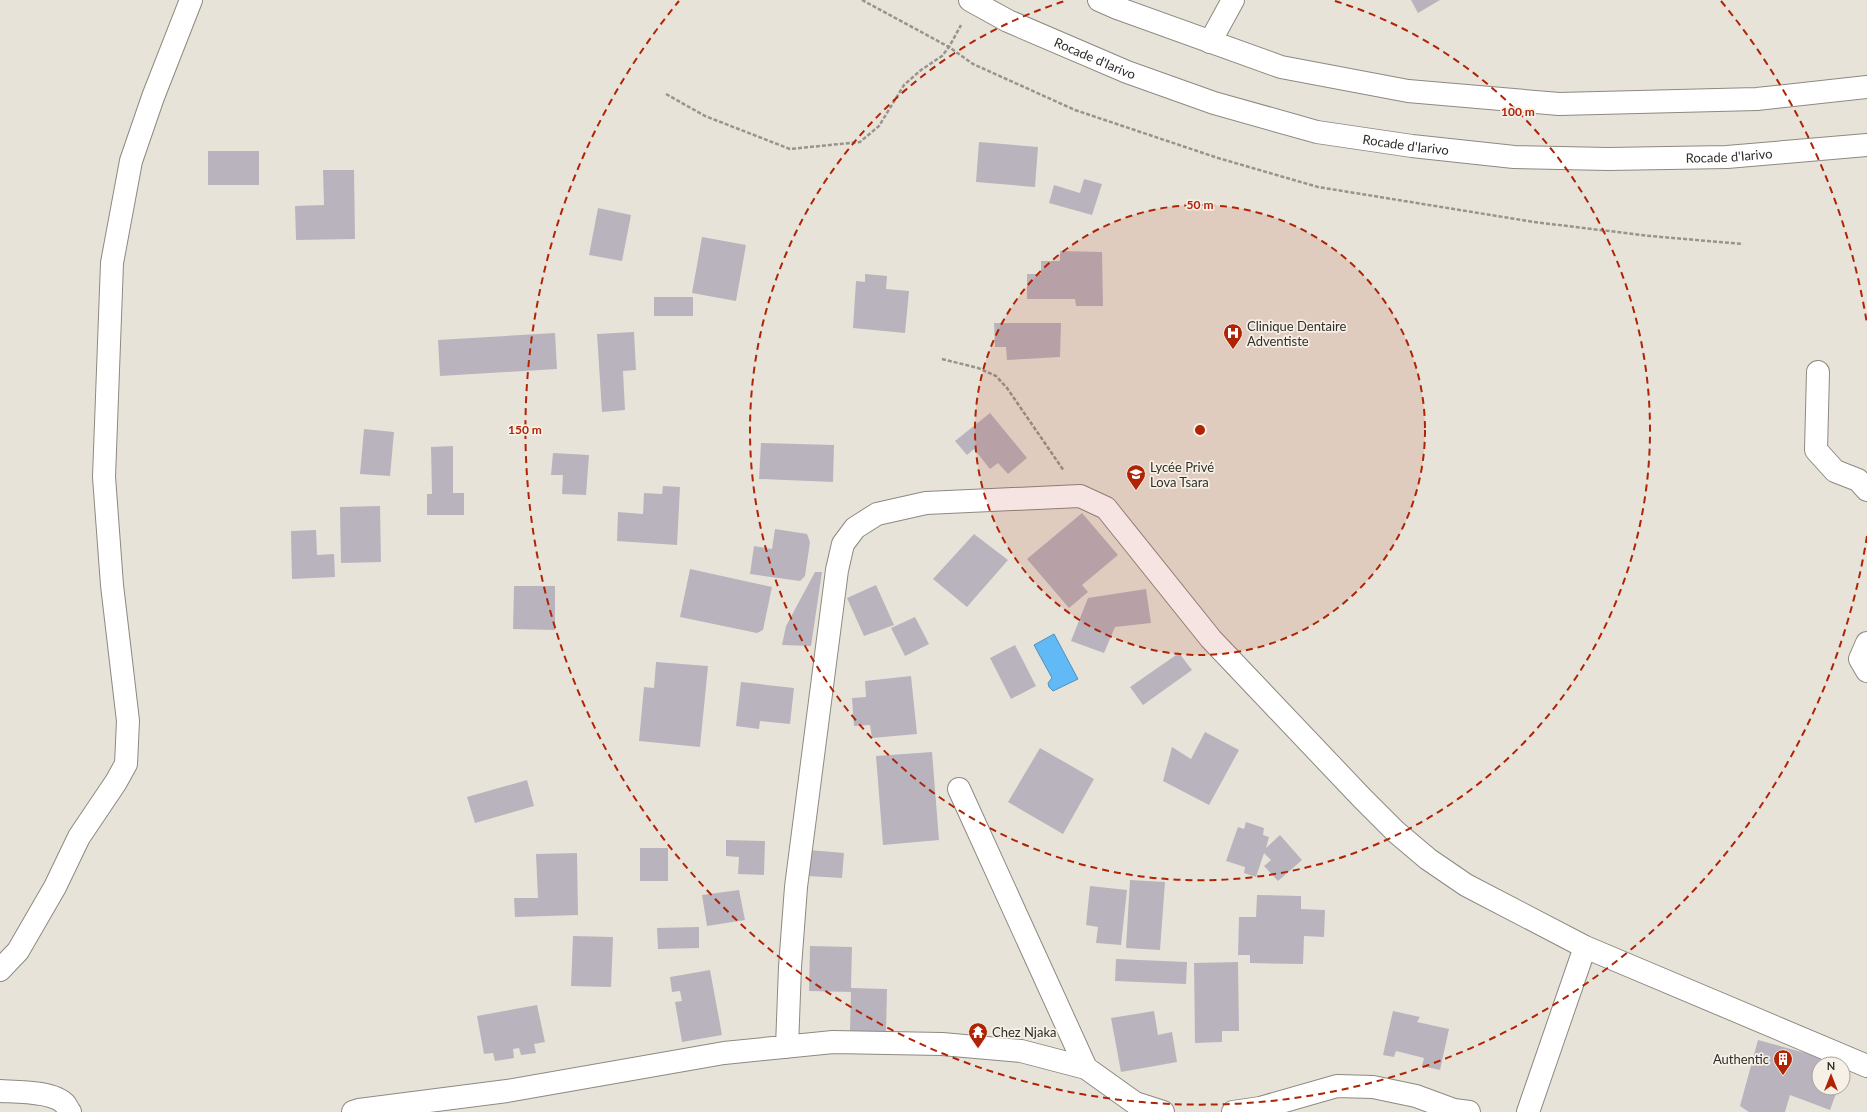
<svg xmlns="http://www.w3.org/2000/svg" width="1867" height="1112" viewBox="0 0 1867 1112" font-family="Lato,sans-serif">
<rect width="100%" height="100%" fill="#e8e3d9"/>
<path fill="#61b9f6" stroke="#528fb9" d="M 1054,634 L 1078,679 L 1053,691 L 1049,687 L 1048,683 L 1052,678 L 1034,645 Z"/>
<path fill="#b9b3be" d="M 1411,0 L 1440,0 L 1418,13 Z
M 979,142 L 1038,147 L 1035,187 L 976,182 Z
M 208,151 L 259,151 L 259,185 L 208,185 Z
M 323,170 L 354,170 L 355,239 L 296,240 L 295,206 L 324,205 Z
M 1084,179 L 1102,184 L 1092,215 L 1049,203 L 1054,185 L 1080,193 Z
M 598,208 L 631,215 L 622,261 L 589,255 Z
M 702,237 L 746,245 L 736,301 L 692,293 Z
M 1060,251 L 1102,252 L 1103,306 L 1076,306 L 1075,299 L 1027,299 L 1027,274 L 1041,274 L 1041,261 L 1060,261 Z
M 865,274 L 887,276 L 886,289 L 909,291 L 905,333 L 853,328 L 856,281 L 865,282 Z
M 654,297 L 693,297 L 693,316 L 654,316 Z
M 994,323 L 1061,323 L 1060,357 L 1007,360 L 1006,347 L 995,347 Z
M 634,332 L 636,370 L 623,371 L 625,410 L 602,412 L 597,334 Z
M 555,333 L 557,369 L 440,376 L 438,340 Z
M 990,413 L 1027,458 L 1008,474 L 998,463 L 990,469 L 974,449 L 967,455 L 955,441 Z
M 364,429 L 394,432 L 390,476 L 360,474 Z
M 761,443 L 834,445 L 833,482 L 759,479 Z
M 453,446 L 453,493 L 464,493 L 464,515 L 427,515 L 427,494 L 432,494 L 431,447 Z
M 553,453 L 589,455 L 586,495 L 562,494 L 563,475 L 551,475 Z
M 663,486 L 680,487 L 677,545 L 617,541 L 618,512 L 643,514 L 644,493 L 662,494 Z
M 380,506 L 381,562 L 341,563 L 340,507 Z
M 1082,513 L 1118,555 L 1082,585 L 1088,592 L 1069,608 L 1027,559 Z
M 775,529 L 807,534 L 810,542 L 805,576 L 800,581 L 750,574 L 754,546 L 772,549 Z
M 316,530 L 317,555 L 334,554 L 335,577 L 292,579 L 291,531 Z
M 974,534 L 1008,560 L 967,607 L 933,579 Z
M 690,569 L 772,587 L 763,630 L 757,633 L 680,617 Z
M 815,572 L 822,572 L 811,646 L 782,645 L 786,626 Z
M 876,585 L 894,625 L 864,636 L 847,598 Z
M 514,586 L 555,586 L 555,630 L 513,629 Z
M 1146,589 L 1151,623 L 1115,627 L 1104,653 L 1071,641 L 1088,598 Z
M 915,617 L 929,644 L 905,656 L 891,628 Z
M 1015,645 L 1036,686 L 1011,699 L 990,658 Z
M 1179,653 L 1192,670 L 1143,705 L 1130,687 Z
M 656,662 L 708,666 L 700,747 L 639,741 L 644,687 L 654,688 Z
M 911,676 L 917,734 L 872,738 L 870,725 L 854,726 L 852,698 L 866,697 L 865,681 Z
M 741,682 L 794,688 L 790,724 L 760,721 L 759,729 L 736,726 Z
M 1205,732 L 1239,750 L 1209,805 L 1163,781 L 1172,747 L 1191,759 Z
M 1040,748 L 1094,779 L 1063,834 L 1008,802 Z
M 932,752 L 939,840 L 883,845 L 876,756 Z
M 527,780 L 534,806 L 475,823 L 467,797 Z
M 1246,822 L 1264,828 L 1263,835 L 1269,837 L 1266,848 L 1280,835 L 1302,860 L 1278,881 L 1264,866 L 1271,860 L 1264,853 L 1256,877 L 1244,873 L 1245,867 L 1226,861 L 1238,827 L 1244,829 Z
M 726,840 L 765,841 L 764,875 L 738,874 L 739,857 L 726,856 Z
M 640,848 L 668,848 L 668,881 L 640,881 Z
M 809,850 L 844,853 L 842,878 L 807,876 Z
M 577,853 L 578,915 L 515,917 L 514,898 L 538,898 L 536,854 Z
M 1130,880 L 1165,882 L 1160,950 L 1126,948 Z
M 1090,886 L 1127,890 L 1121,945 L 1096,943 L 1098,927 L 1086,925 Z
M 739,890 L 745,920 L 707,926 L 702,895 Z
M 1257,895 L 1301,896 L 1301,909 L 1325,910 L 1324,937 L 1304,936 L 1303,964 L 1250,963 L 1250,955 L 1238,955 L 1239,917 L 1256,917 Z
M 699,927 L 699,948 L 658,949 L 657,928 Z
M 573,936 L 613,937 L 611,987 L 571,986 Z
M 810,946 L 852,947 L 851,988 L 887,989 L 886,1032 L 850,1031 L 851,992 L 809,991 Z
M 1116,959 L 1187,962 L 1186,984 L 1115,981 Z
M 1238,962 L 1239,1031 L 1222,1031 L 1222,1042 L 1195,1043 L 1194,963 Z
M 710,970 L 722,1035 L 682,1042 L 675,1002 L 682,1001 L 680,991 L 672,992 L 670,977 Z
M 537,1005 L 545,1042 L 534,1044 L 536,1053 L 521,1055 L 519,1048 L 513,1049 L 514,1058 L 495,1061 L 493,1053 L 484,1054 L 477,1016 Z
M 1154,1011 L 1158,1035 L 1172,1032 L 1177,1062 L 1121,1072 L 1111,1018 Z
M 1393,1011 L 1420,1017 L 1417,1022 L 1449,1029 L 1440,1070 L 1422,1066 L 1424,1058 L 1396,1051 L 1394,1057 L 1383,1055 Z
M 1758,1040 L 1809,1054 L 1832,1064 L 1819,1064 L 1819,1088 L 1838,1088 L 1830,1110 L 1790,1095 L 1785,1112 L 1749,1112 L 1740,1106 Z"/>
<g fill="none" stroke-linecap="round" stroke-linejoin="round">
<g stroke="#8e8980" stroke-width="24">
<path id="minor" d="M 1210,42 L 1233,0
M 1818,372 L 1816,450 L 1835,471 L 1858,480 L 1867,490
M 1867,643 L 1860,659 L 1867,671
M 959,789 L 1086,1068
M 0,970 L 18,951 L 55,887 L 79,837 L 116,782 L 126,764 L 128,721 L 112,585 L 104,477 L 112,263 L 131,161 L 153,97 L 191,0
M 787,1047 L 790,967 L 796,887 L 837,570 L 843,544 L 855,528 L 877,514 L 926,503 L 1080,496 L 1106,508 L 1211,639 L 1362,798 L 1396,832 L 1428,859 L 1466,885 L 1585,947 L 1867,1066
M 0,1091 C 17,1092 53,1091 65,1104 C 67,1106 68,1110 70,1112
M 353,1112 L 359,1110 L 507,1091 L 724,1053 L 833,1042 L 942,1044 L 1021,1051 L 1086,1068 L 1135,1103 L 1163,1112
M 1233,1112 L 1260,1108 L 1337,1086 L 1373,1087 L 1416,1096 L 1454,1110 L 1469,1112
M 1528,1112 L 1585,947"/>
</g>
<g stroke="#8e8980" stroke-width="24">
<g id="secondary">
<path id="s1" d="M 970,0 L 1008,21 L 1127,72 L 1214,103 L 1317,132 L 1412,146 L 1514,157 L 1608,159 L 1727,157 L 1867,145"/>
<path d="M 1099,0 L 1117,8 L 1281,67 L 1408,91 L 1559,104 L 1757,99 L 1867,87"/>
</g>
</g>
<path stroke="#98948d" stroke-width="2.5" stroke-dasharray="4 2" stroke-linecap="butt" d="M 862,0 L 949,47 L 973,64 L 1075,110 L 1218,158 L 1318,187 L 1534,222 L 1650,236 L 1743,244
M 666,94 L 705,116 L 790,149 L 860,142 L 879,126 L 904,85 L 921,70 L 942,56 L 949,47 L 961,25
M 942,359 L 978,368 L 996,376 L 1007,388 L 1064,471"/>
<use href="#minor" stroke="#fff" stroke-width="22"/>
<use href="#secondary" stroke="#fff" stroke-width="22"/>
</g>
<circle cx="1200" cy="430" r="225" fill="#b02305" fill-opacity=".12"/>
<g fill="none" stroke="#b02305" stroke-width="2" stroke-dasharray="7 5">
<circle cx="1200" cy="430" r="225"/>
<path d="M1335 1A450 450 0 1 1 1065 1"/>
<path d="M1867 536A675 675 0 1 1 679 1M1721 1A675 675 0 0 1 1867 324"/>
</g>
<defs>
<g id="hospital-pin" transform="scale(1)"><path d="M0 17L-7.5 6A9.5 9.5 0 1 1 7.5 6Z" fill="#b02305" stroke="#f6f0e6"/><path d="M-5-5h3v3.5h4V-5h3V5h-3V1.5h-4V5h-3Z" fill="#fff"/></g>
<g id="school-pin" transform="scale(1)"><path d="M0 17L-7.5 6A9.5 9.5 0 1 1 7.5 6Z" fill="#b02305" stroke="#f6f0e6"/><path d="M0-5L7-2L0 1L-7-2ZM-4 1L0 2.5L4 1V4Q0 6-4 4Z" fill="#fff"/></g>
<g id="temple-pin" transform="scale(1)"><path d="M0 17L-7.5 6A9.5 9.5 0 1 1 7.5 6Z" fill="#b02305" stroke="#f6f0e6"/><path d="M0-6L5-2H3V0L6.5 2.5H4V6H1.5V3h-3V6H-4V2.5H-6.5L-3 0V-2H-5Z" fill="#fff"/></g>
<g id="building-pin" transform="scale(1)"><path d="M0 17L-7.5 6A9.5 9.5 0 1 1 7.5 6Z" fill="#b02305" stroke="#f6f0e6"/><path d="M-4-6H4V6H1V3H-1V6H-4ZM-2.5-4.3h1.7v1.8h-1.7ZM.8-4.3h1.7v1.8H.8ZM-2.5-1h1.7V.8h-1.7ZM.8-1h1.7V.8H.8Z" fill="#fff"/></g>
</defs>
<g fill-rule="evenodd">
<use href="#hospital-pin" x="1233" y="333"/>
<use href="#school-pin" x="1136" y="474"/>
<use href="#temple-pin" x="978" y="1032"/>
<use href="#building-pin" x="1783" y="1059"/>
</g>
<g text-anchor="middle" stroke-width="3.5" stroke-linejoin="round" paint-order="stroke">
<g font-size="13" fill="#302e2a" stroke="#f6f0e6">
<text dy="5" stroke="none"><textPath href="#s1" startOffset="138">Rocade d'Iarivo</textPath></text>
<text dy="5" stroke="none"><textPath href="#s1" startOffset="462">Rocade d'Iarivo</textPath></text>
<text dy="5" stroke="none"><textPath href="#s1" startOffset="786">Rocade d'Iarivo</textPath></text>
</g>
<g font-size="13" fill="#302e2a" stroke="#f6f0e6" text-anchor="start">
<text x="1247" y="331">Clinique Dentaire<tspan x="1247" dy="15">Adventiste</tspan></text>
<text x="1150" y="472">Lycée Privé<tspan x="1150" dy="15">Lova Tsara</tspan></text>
<text x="992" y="1037">Chez Njaka</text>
<text x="1769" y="1064" text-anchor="end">Authentic</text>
</g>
</g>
<circle cx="1200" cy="430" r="6" fill="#b02305" stroke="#f6f0e6" stroke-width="2"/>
<g font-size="12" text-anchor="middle" font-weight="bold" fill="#b02305" stroke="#f6f0e6" stroke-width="3.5" stroke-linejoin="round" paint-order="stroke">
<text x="1518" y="116">100 m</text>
<text x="1200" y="209">50 m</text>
<text x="525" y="434">150 m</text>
</g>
<g transform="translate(1831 1076)"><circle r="19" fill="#f6f0e6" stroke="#a7a29b"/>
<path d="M0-3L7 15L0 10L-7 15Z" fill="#b02305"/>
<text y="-6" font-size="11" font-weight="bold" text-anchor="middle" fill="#302e2a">N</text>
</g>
</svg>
